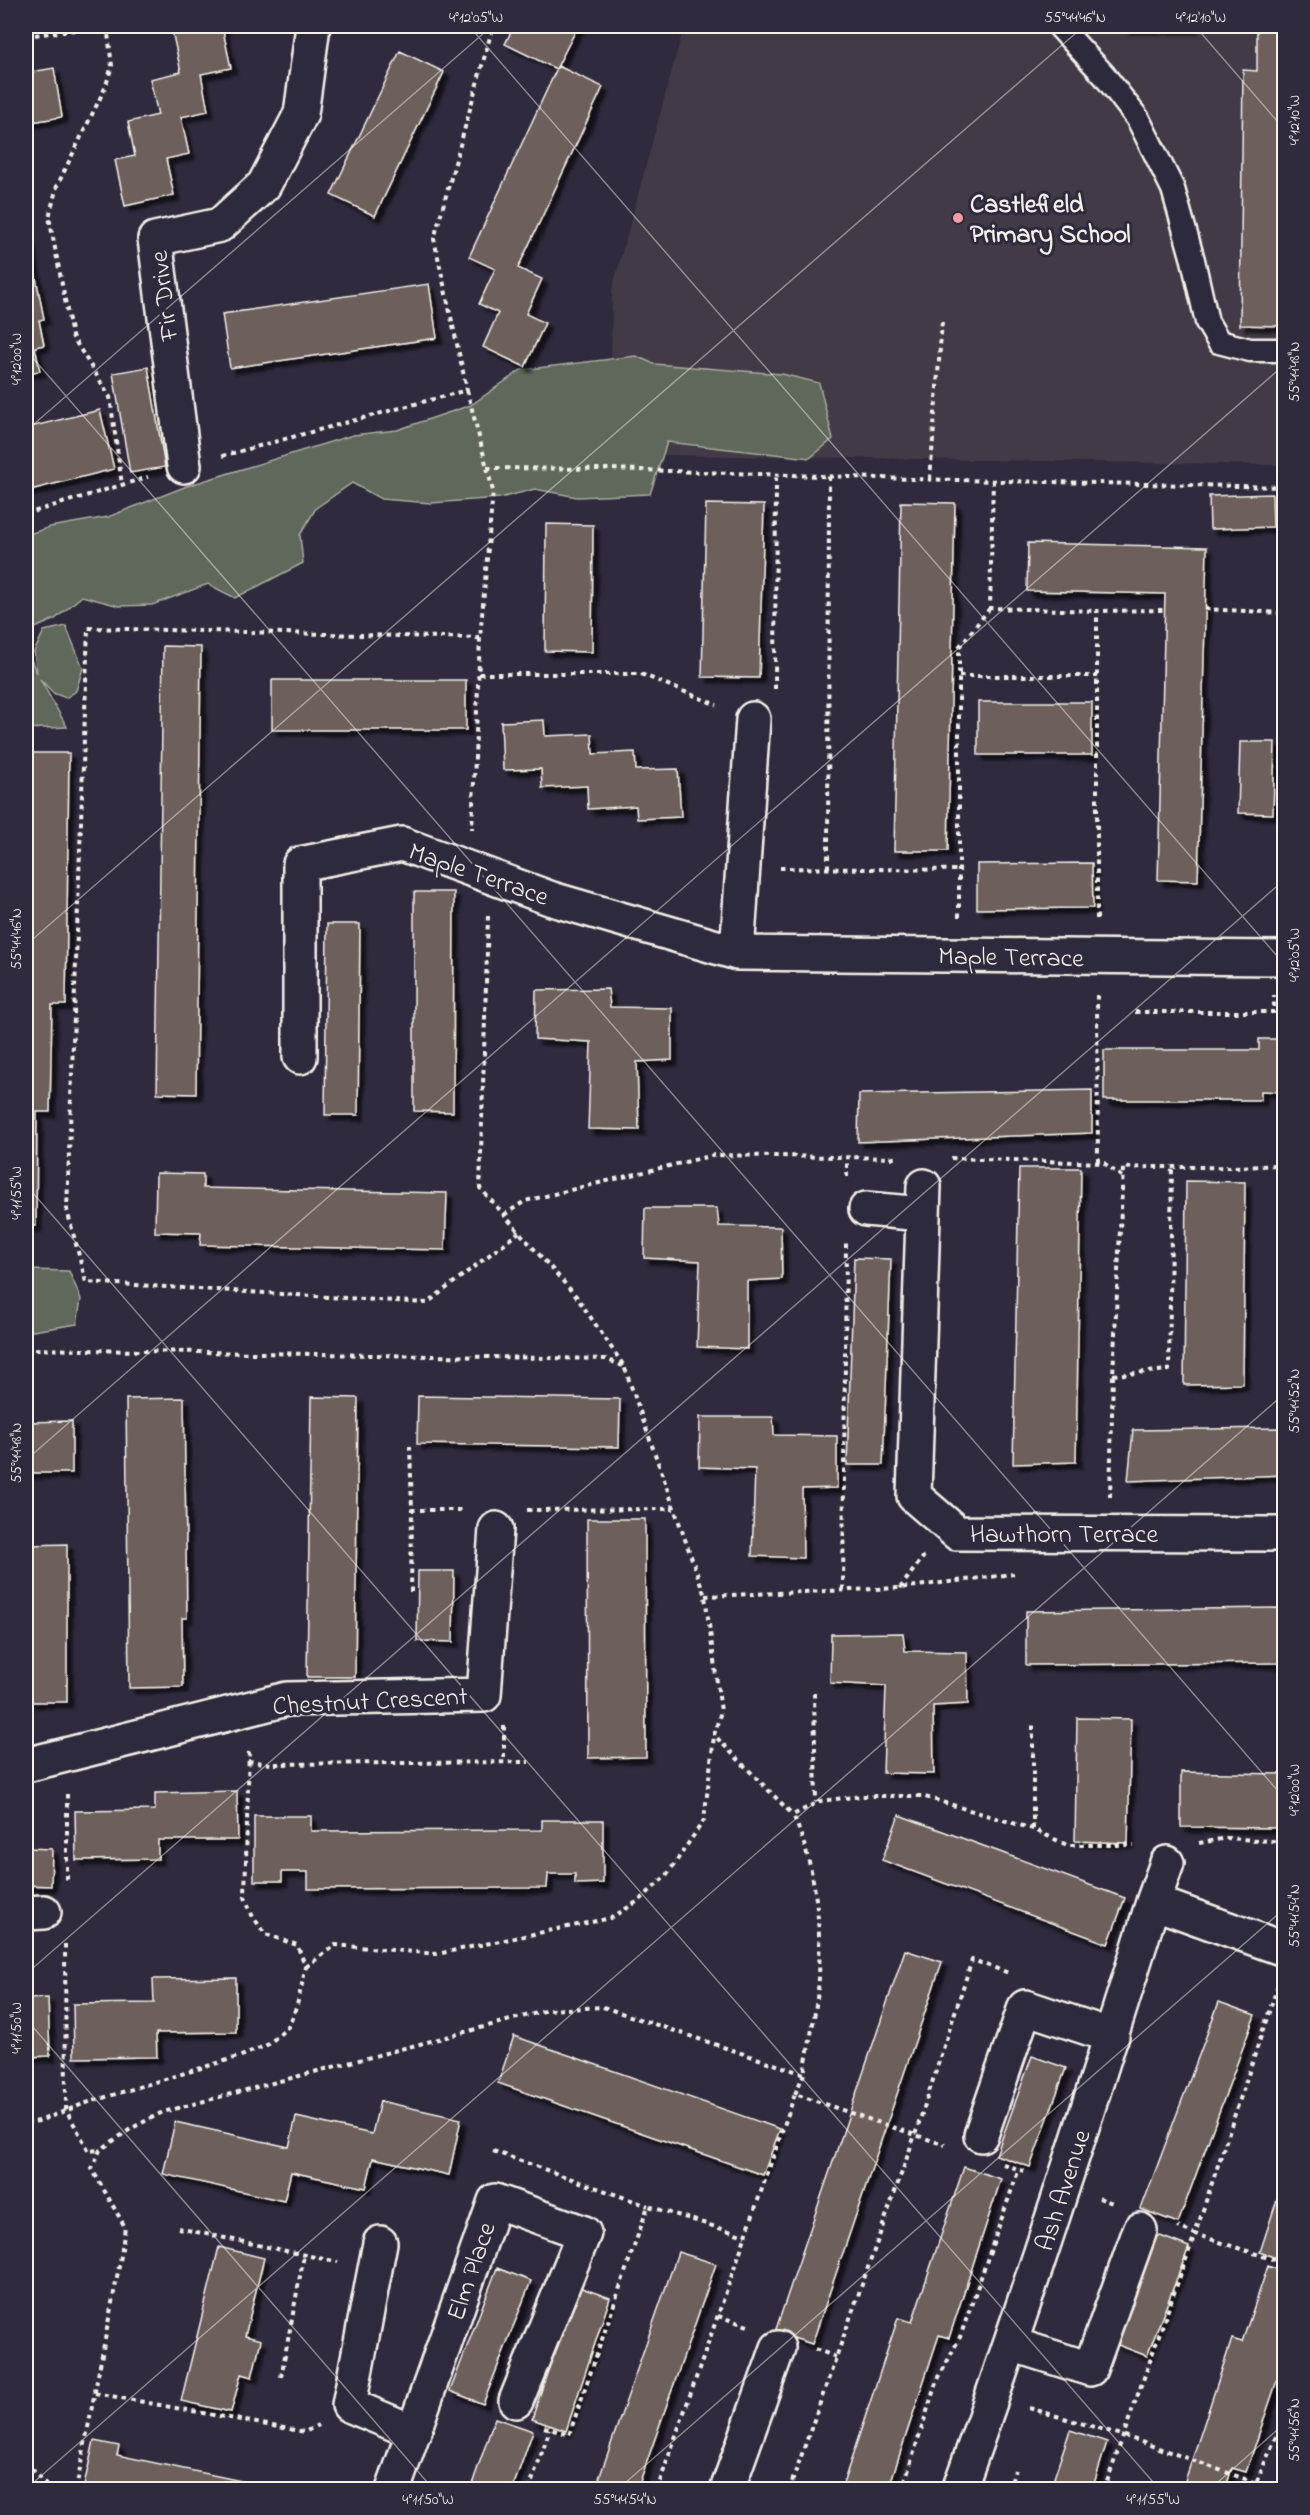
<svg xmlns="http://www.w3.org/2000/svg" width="1310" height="2515" viewBox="0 0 1310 2515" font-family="'Indie Flower',sans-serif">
<defs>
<filter id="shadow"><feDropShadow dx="5.5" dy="5.5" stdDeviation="1.5" flood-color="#0009"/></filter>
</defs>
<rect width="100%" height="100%" fill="#2f2a3d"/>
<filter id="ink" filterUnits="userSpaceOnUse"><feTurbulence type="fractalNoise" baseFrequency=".0167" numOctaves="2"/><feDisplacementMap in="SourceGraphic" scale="12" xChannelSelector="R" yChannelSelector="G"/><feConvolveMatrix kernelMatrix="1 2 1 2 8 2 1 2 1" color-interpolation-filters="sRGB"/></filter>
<g filter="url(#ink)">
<path fill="#423a46" d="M 684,26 L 1284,26 L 1284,465 L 610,454 L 612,290 Z"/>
<path fill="#5f675a" stroke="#aaaca1" stroke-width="1.5" d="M 636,356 L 654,364 L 782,374 L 819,383 L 833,439 L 810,458 L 667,442 L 650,494 L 577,497 L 535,489 L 500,498 L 431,503 L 381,499 L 352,483 L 316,508 L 300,535 L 303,563 L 235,598 L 208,584 L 152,605 L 119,606 L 82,596 L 55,619 L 26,632 L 26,535 L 50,527 L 108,517 L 187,486 L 353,435 L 397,430 L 471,405 L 521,370 Z
M 66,626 L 83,668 L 76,691 L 66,698 L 53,693 L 40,679 L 67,727 L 26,729 L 26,649 L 37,673 L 34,652 L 44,631 Z
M 26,1270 L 69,1271 L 81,1299 L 77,1324 L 26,1332 Z"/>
<path fill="#6d615c" stroke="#f4f1e8" stroke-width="1.5" filter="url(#shadow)" d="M 171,26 L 222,26 L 231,68 L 201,74 L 208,111 L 181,117 L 189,154 L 166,159 L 174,195 L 125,206 L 115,160 L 135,156 L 128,122 L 158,115 L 150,79 L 181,72 Z
M 514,26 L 578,26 L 556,69 L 505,44 Z
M 1124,26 L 1192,26 L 1192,28 L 1124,28 Z
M 1257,26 L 1284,26 L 1284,326 L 1240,325 L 1243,70 L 1257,71 Z
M 400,51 L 444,72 L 375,216 L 331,195 Z
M 558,66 L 603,87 L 518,268 L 542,279 L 526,314 L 545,323 L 525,367 L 483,347 L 498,313 L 479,304 L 495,269 L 469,257 Z
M 54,68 L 62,117 L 26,123 L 26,73 Z
M 26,226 L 44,319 L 39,320 L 44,345 L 35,347 L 40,371 L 26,373 Z
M 429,284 L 437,338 L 230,368 L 222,314 Z
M 148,367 L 165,467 L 130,473 L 113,373 Z
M 100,410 L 114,469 L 26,491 L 26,428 Z
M 1272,494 L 1273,527 L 1210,529 L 1209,496 Z
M 901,502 L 955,503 L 948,851 L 894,851 Z
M 706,504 L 764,505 L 759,678 L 702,677 Z
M 546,524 L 593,525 L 592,652 L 545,651 Z
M 1028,543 L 1207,547 L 1198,881 L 1158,880 L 1165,594 L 1027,591 Z
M 163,646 L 201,647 L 196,1094 L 157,1093 Z
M 272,680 L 466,680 L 466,730 L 272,730 Z
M 978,702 L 1092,702 L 1092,755 L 978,755 Z
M 544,720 L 545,736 L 592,734 L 593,754 L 635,752 L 636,770 L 678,769 L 681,817 L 637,819 L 636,806 L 588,809 L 587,786 L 542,788 L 541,769 L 503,770 L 501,722 Z
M 1240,742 L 1275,742 L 1273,814 L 1238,813 Z
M 30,753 L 69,753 L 66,1005 L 52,1005 L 50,1112 L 37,1112 L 36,1226 L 26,1226 L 26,1003 Z
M 1092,863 L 1093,908 L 977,909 L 977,864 Z
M 414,892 L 454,892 L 453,1112 L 414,1111 Z
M 327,924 L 360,924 L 358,1115 L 325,1115 Z
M 608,989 L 610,1007 L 672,1008 L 672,1060 L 637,1062 L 639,1130 L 588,1129 L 591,1042 L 535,1039 L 536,990 Z
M 1259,1039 L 1284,1039 L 1284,1092 L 1261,1091 L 1261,1100 L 1104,1100 L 1104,1050 L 1259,1050 Z
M 1092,1090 L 1092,1133 L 858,1142 L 859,1094 Z
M 1019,1168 L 1081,1168 L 1076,1462 L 1013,1464 Z
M 156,1173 L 203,1174 L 203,1188 L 447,1193 L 445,1250 L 200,1245 L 201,1233 L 155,1232 Z
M 1186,1181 L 1245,1182 L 1243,1384 L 1184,1385 Z
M 645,1208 L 717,1208 L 719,1226 L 781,1227 L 782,1279 L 747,1281 L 747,1349 L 697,1347 L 700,1261 L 644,1258 Z
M 854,1258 L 891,1259 L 883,1465 L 847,1465 Z
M 418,1396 L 620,1399 L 619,1447 L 417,1444 Z
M 311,1397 L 358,1398 L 355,1677 L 307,1677 Z
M 184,1398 L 187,1618 L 182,1618 L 183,1687 L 129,1688 L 126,1399 Z
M 700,1417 L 773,1417 L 774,1435 L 837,1436 L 837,1488 L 802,1489 L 803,1558 L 752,1556 L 755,1469 L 699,1467 Z
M 72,1421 L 72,1473 L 26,1473 L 26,1422 Z
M 1284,1428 L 1284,1475 L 1128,1481 L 1133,1430 Z
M 587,1519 L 645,1519 L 646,1757 L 588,1758 Z
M 67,1544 L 67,1702 L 29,1702 L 29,1545 Z
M 418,1571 L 454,1571 L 453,1642 L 417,1641 Z
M 1284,1608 L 1284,1663 L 1026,1665 L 1026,1611 Z
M 903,1633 L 905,1651 L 967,1652 L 968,1704 L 933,1706 L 934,1774 L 883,1773 L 886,1686 L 830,1683 L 831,1634 Z
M 1077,1718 L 1131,1719 L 1128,1843 L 1075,1841 Z
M 1181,1772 L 1284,1774 L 1284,1828 L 1181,1827 Z
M 237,1791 L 238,1840 L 158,1840 L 158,1859 L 76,1860 L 75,1811 L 155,1810 L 155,1793 Z
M 899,1815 L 1125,1898 L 1108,1944 L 882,1860 Z
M 254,1816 L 311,1816 L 311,1831 L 542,1830 L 542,1820 L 603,1820 L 603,1883 L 575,1884 L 575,1874 L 548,1874 L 547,1888 L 308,1889 L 308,1872 L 282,1872 L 282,1881 L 254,1881 Z
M 26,1848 L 52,1849 L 51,1886 L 26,1885 Z
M 905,1950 L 942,1962 L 812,2344 L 775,2332 Z
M 236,1978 L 236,2032 L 156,2033 L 157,2057 L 74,2058 L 73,2004 L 154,2003 L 153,1979 Z
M 48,1998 L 50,2056 L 26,2057 L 26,1999 Z
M 1219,2002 L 1255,2015 L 1178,2223 L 1141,2209 Z
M 514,2036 L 780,2129 L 763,2175 L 498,2083 Z
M 1032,2056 L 1066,2068 L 1030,2167 L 996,2155 Z
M 380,2101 L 461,2119 L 449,2175 L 373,2158 L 366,2188 L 291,2172 L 284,2201 L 163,2174 L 175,2122 L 289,2147 L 296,2117 L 372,2134 Z
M 964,2167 L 1001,2179 L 949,2338 L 939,2335 L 888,2490 L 841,2490 L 898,2318 L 912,2322 Z
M 1284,2178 L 1284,2261 L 1260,2252 Z
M 1155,2234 L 1189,2247 L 1147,2356 L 1113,2343 Z
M 219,2247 L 264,2258 L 245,2336 L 261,2340 L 252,2377 L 241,2374 L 231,2412 L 181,2401 Z
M 678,2252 L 716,2264 L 637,2490 L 595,2490 Z
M 1268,2266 L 1284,2272 L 1284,2360 L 1246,2472 L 1232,2468 L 1225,2490 L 1182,2490 L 1232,2339 L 1242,2342 Z
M 497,2268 L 531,2281 L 483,2404 L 450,2391 Z
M 576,2286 L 610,2298 L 566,2431 L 532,2419 Z
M 495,2418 L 533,2431 L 512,2490 L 470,2490 Z
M 1070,2430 L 1107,2442 L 1092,2490 L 1050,2490 Z
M 94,2441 L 119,2446 L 117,2455 L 284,2490 L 83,2490 Z"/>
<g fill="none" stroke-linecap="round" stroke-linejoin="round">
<g stroke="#f4f1e8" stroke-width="27">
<path id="lane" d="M 1059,26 L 1104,75 L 1138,119 L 1173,189 L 1193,260 L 1207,322 L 1219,342 L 1250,350 L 1284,350"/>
</g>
<g stroke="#f4f1e8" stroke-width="38">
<path id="street" d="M 184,466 L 155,239 L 220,225 L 264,185 L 301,114 L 313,26
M 737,953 L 753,719
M 300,1057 L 300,864 L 402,844 L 552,899 L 737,953 L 1284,958
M 924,1186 L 914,1496 L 957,1533 L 1284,1534
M 866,1209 L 923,1214
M 26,1765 L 287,1699 L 484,1695 L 496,1529
M 1153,1902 L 1167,1863
M 26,1913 L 44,1912
M 981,2135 L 1025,2007 L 1112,2036
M 380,2243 L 349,2405 L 414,2432
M 1011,2344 L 1090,2369 L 1140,2230
M 393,2490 L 495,2201 L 584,2233 L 516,2401
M 727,2490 L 778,2348
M 959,2490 C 1029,2295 1092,2099 1153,1902 L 1281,1948"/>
</g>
<path stroke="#f4f1e8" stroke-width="4" stroke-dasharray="4.5 4.5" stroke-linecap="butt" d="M 107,26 L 112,66 L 105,88 L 57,186 L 49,217 L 72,336 L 110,397 L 122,485
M 26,36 L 107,26
M 467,390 L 493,491 L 480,638 L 472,829
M 222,456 L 467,390 L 434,239 L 493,26
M 487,468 L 610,469 L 910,479 L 1284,487
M 930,479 L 942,321
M 993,480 L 990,608 L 1097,611
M 26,514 L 148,477
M 1205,609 L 1284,613
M 480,638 L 88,628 L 67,1210 L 86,1282 L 427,1303 L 519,1232
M 479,674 L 641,674 L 717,705
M 959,676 L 1098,676
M 775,689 L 776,474
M 780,868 L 959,870
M 828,868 L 829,476
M 488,916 L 480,1188 L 576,1296 L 624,1366 L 705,1596 L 721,1711 L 714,1735 L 793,1815
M 959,917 L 959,647 L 990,608
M 1097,919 L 1097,611 L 1165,610
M 1097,995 L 1098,1163
M 1135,1012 L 1274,1012 L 1274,995
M 951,1158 L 1104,1163 L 1122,1177
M 847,1177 L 847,1157
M 504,1215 L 525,1201 L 714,1155 L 898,1158
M 26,1349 L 606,1359 L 623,1366
M 1113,1375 L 1169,1370 L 1172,1165
M 410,1446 L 412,1510
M 1110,1497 L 1113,1375 L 1123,1168 C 1176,1165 1231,1170 1284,1164
M 527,1510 L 674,1509
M 900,1588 L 924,1556
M 843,1590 L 846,1242
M 411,1592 L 412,1510 L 463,1510
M 705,1596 L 900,1588 L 1014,1574
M 814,1693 L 816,1802
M 504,1726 L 504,1762
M 248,1761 L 271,1764 L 529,1762
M 67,1794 L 67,1882
M 1033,1829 L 1033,1722
M 1199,1843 L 1227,1838 L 1284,1842
M 65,1944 L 66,2110 L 89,2151 L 100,2150
M 306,1967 L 335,1945 L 437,1954 L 611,1918 L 640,1900 L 667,1875 L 704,1820 L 714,1736
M 1278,1985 L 1195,2234 L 1284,2263
M 795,2094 L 804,2074
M 26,2123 L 39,2121 L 83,2104 L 244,2055 L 269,2044 L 289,2026 L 297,2005 L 306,1967 L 297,1945 L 265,1934 L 252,1915 L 245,1897 L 249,1749
M 493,2151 L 648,2206
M 1003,2164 L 1027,2172
M 1099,2198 L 1115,2204
M 178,2228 L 338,2262
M 718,2316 L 748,2326
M 815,2349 L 836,2357
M 281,2377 L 304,2255
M 95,2393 L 305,2432 L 318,2425
M 1029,2408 L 1122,2435 L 1256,2483
M 544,2427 L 569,2435 L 648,2206 L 745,2236
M 26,2462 L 50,2490
M 792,2482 L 915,2135 L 972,1960 L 1009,1973
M 76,2490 L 121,2256 L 125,2227 L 92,2169 L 100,2150 L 132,2128 L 163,2112 L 548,2010 L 603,2007 L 804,2074 C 809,2042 817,2009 819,1978 C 821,1922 816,1867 793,1815 L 820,1801 L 862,1796 L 922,1796 L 1033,1829 L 1067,1845 L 1134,1845
M 529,2490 L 550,2429
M 657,2490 L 795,2094 L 945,2145
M 902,2490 L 936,2383 L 960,2337 L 1019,2169
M 1009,2490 L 1015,2470
M 1104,2490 L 1195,2234 L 1178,2227
M 1253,2490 L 1284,2418"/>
<use href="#lane" stroke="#2f2a3d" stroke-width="22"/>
<use href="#street" stroke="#2f2a3d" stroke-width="33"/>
</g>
</g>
<path fill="none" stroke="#f4f1e8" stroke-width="1.5" stroke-opacity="0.45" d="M 469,26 L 1284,964M 1195,26 L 1284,129M 26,350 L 1284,1798M 26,431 L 492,26M 26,945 L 1084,26M 26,1185 L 1160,2490M 26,1460 L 1284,365M 26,1974 L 1284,880M 26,2019 L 434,2490M 26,2489 L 1284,1394M 617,2490 L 1284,1909M 1209,2490 L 1284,2424"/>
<circle fill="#ff9aa2" stroke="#2f2a3d" stroke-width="2" cx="958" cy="218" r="6"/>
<g text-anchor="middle" stroke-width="6" stroke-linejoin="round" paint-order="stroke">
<g font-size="26" font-weight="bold" fill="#f4f1e8" stroke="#2f2a3d" text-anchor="start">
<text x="970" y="212">Castlefield<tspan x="970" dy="30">Primary School</tspan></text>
</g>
<g font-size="26" fill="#f4f1e8" stroke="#2f2a3d">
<text transform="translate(163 296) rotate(-97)" y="9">Fir Drive</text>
<text transform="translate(479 873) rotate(19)" y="9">Maple Terrace</text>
<text transform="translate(1011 956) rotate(1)" y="9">Maple Terrace</text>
<text x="1064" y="1542">Hawthorn Terrace</text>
<text transform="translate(370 1700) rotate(-3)" y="9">Chestnut Crescent</text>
<text transform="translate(1062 2190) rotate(-72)" y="9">Ash Avenue</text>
<text transform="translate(470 2271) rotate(-71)" y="9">Elm Place</text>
</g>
</g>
<rect width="1310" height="2515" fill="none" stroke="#2f2a3d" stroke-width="66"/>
<rect x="33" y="33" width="1244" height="2449" fill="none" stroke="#f4f1e8" stroke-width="2"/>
<g font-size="15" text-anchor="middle" fill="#f4f1e8">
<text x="476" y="22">4°12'05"W</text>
<text x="1075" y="22">55°44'46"N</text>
<text x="1201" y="22">4°12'10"W</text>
<text transform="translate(1294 120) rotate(-90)" y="5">4°12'10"W</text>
<text transform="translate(16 359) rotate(-90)" y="5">4°12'00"W</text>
<text transform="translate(1294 372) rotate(-90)" y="5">55°44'48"N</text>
<text transform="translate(16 939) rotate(-90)" y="5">55°44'46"N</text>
<text transform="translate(1294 955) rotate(-90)" y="5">4°12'05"W</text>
<text transform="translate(16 1193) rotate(-90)" y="5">4°11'55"W</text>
<text transform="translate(1294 1401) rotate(-90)" y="5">55°44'52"N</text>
<text transform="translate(16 1453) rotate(-90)" y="5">55°44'48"N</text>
<text transform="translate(1294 1790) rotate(-90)" y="5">4°12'00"W</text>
<text transform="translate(1294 1916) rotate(-90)" y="5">55°44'54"N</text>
<text transform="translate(16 2028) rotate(-90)" y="5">4°11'50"W</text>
<text transform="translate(1294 2430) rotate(-90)" y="5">55°44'56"N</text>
<text x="428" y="2504">4°11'50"W</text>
<text x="625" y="2504">55°44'54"N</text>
<text x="1153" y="2504">4°11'55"W</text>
</g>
</svg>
